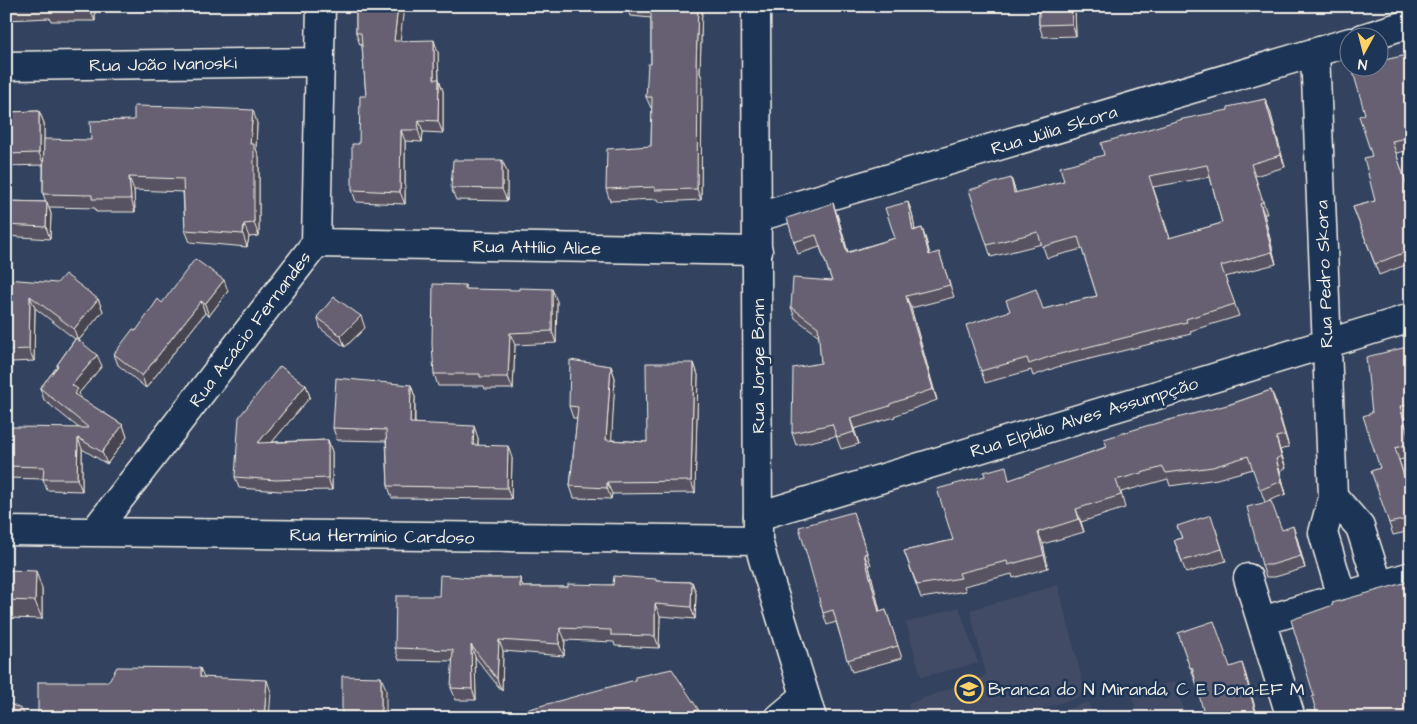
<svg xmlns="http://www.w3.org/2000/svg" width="1417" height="724" viewBox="0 0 1417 724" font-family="'Architects Daughter',sans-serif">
<rect width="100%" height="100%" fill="#33425f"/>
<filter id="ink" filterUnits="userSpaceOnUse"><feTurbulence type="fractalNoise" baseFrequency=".02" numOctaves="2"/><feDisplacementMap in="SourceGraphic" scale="10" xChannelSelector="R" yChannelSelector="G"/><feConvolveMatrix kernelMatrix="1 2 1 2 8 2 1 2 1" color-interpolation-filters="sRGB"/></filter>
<g filter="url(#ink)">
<path fill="#424b65" d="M 1058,585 L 1086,695 L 1013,718 L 912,718 L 908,704 L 986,675 L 970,610 Z
M 959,607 L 978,663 L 921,677 L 906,623 Z
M 1175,681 L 1186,718 L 1139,718 L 1131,694 Z
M 1089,702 L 1093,718 L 1039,718 Z"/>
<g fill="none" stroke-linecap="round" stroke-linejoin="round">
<g stroke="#f4f1e8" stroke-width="31">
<path id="minor" d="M 1363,38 L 1411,23
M 1315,52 L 1333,496 L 1323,533 L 1342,597
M 6,66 L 320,62
M 758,217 L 1350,42
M 316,243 L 758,251
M 1333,496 L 1360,527 L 1379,586
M 758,516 L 1411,318
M 6,531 L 758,540
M 94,532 L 316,243 L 321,6
M 1248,578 L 1291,718
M 1262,621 L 1411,576
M 779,718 L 805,696"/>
</g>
<g stroke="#f4f1e8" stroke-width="31">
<path id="tertiary" d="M 756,6 L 758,540 L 763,559 L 812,718"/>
</g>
<use href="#minor" stroke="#1d3557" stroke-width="28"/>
<use href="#tertiary" stroke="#1d3557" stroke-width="28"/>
</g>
<path fill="#585362" stroke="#f4f1e8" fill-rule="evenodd" d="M 6,6 L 95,6 L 95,21 L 51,21 L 50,18 L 6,20 Z
M 128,6 L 169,6 L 169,13 L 129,10 Z
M 356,6 L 400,41 L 438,52 L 439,79 L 443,91 L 443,133 L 423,132 L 422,142 L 405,141 L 405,204 L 356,202 L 352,190 L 359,144 L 366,96 L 362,45 L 360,45 L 356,33 Z
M 627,6 L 702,6 L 700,73 L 702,78 L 701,200 L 659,202 L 658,199 L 610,201 L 606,189 L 651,146 L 652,108 L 651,108 L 646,97 L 651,64 L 651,18 L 630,16 Z
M 1039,6 L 1074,6 L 1075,9 L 1076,36 L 1043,37 L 1039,25 Z
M 1243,6 L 1263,6 L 1246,14 Z
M 1411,54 L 1411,150 L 1396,153 L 1411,197 L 1411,263 L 1379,275 L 1353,207 L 1375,201 L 1372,156 L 1365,114 Z
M 1265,99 L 1270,111 L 1285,167 L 1255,176 L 1267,214 L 1264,214 L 1276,264 L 1225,277 L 1239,316 L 1190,331 L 1191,334 L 1057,367 L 1033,376 L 1031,370 L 985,383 L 981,371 L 1044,309 L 1097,296 L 1082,249 L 1047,258 L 1042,244 L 991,257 L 987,245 L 1011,178 L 1016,193 L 1064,181 L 1104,155 L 1228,110 ZM 1210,177 L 1222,223 L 1170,238 L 1153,187 Z
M 39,111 L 44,123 L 44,156 L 91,140 L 257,123 L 256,149 L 259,157 L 259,236 L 249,237 L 247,247 L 190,242 L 185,230 L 183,192 L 134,190 L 135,212 L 96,212 L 95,208 L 49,207 L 51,214 L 50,239 L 6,236 L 6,201 L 46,202 L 43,194 L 43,165 L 6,166 L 6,112 Z
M 502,160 L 507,172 L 507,201 L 456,200 L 451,188 Z
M 908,202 L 912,213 L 915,230 L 922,228 L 926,240 L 930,255 L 939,252 L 954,297 L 911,308 L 937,400 L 894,416 L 895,417 L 854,429 L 859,444 L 841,449 L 836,436 L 796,445 L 792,433 L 821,363 L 819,336 L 795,318 L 791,307 L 832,281 L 820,247 L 798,254 L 794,242 L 837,214 L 848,252 L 895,238 Z
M 6,279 L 98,299 L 103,311 L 79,340 L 102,366 L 79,393 L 81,399 L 123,425 L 127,437 L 107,464 L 82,449 L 82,491 L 47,490 L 43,479 L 6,478 ZM 35,308 L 75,339 L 57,365 L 57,367 L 40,388 L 44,400 L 79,428 L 8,433 L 12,362 L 34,361 Z
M 465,285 L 466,289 L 557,301 L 556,343 L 515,345 L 513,389 L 485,389 L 484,386 L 438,386 L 434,374 Z
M 228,291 L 209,316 L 205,313 L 146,388 L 118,365 L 114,354 L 162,303 Z
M 317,317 L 365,328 L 345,347 L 321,329 Z
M 1411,346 L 1411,417 L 1404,418 L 1411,443 L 1411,457 L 1399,460 L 1411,496 L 1411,531 L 1393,535 L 1389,523 L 1380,468 L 1372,413 Z
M 694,363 L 698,375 L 695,493 L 612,494 L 611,499 L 574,498 L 570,486 L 577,418 L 573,418 L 569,406 L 611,366 L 615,378 L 611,440 L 647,442 Z
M 306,385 L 310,397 L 272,442 L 328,440 L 332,452 L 332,490 L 280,491 L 239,488 L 235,477 Z
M 411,385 L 415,397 L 415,423 L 478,438 L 478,445 L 512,458 L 511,499 L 392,498 L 388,486 L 386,441 L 337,440 L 333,428 Z
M 1271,390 L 1289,447 L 1280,450 L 1286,468 L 1280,471 L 1286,494 L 1265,502 L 1253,469 L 1217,479 L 1170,486 L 1168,479 L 1121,492 L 1125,508 L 1081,522 L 1084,532 L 1043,544 L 1048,568 L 1013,578 L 1012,574 L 964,586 L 966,591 L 921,598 L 904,551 L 953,540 L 985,476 L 1011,480 Z
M 857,523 L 871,565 L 869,566 L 880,612 L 886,610 L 902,658 L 852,672 L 836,622 L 827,625 L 823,613 Z
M 1177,526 L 1215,527 L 1226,561 L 1186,573 L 1174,540 L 1182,538 Z
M 1282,530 L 1297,538 L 1305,568 L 1275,577 L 1266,577 L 1262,565 Z
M 6,570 L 42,589 L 42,619 L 7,618 L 7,658 L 6,658 Z
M 470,578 L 520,578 L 523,587 L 568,587 L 613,585 L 656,581 L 692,582 L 696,593 L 695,619 L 660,616 L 659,648 L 615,646 L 614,642 L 565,640 L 564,656 L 503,651 L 502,691 L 475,657 L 476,700 L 456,700 L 451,688 L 453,661 L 399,660 L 395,648 L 439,596 Z
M 1178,633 L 1230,667 L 1246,675 L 1195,680 Z"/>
<path fill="#474450" stroke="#f4f1e8" d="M 91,6 L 95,6 L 95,21 L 90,9 Z
M 166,6 L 169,6 L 169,13 Z
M 398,6 L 404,6 L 399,52 L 394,41 Z
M 698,6 L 702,6 L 700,73 L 702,78 L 701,200 L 697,189 L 696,66 Z
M 1071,6 L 1074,6 L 1075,9 L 1076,36 L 1072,24 Z
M 434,40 L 438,52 L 439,91 L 434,79 Z
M 439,79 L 443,91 L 443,133 L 438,121 Z
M 1265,99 L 1270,111 L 1285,167 L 1281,155 Z
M 253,110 L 257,123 L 256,149 L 259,157 L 259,236 L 254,223 L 250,144 Z
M 39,111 L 44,123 L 44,165 L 39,153 Z
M 419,120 L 423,132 L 422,142 L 418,130 Z
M 401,130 L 405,141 L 405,204 L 400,192 Z
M 502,160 L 507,172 L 507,201 L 502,189 Z
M 129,177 L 134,190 L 135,212 L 131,199 Z
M 1011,178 L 1015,190 L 1019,205 L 1014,193 Z
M 47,202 L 51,214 L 50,239 L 46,227 Z
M 908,202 L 912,213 L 917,242 L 913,231 Z
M 833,203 L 837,214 L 851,264 L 847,253 Z
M 1260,203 L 1264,214 L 1276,264 L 1272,252 Z
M 244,224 L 249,237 L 247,247 L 243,234 Z
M 922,228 L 926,240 L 933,267 L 929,255 Z
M 224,280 L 228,291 L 209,316 L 205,304 Z
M 552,289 L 557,301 L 556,343 L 552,331 Z
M 30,296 L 35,308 L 34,361 L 29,349 Z
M 906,296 L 911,308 L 937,400 L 933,389 Z
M 98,299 L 103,311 L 78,341 L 74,329 Z
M 201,301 L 205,313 L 146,388 L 142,376 Z
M 361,316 L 365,328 L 345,347 L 341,336 Z
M 510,333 L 515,345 L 513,389 L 508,377 Z
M 8,350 L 12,362 L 6,452 L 6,379 Z
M 97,355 L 102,366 L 79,393 L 82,401 L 74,394 L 72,385 Z
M 694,363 L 698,375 L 695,493 L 691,481 Z
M 611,366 L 615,378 L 611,451 L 606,440 Z
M 306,385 L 310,397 L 262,454 L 258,443 Z
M 411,385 L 415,397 L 414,434 L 410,423 Z
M 1271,390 L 1276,402 L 1289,447 L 1285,435 Z
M 1400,406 L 1404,418 L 1411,443 L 1411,447 Z
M 850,418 L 854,429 L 859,444 L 854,432 Z
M 123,425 L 127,437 L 107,464 L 102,452 Z
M 474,426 L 478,438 L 477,457 L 473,445 Z
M 1276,437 L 1280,450 L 1286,468 L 1281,456 Z
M 78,438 L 82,449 L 82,491 L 77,479 Z
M 328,440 L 332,452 L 332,490 L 328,478 Z
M 508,446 L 512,458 L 511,499 L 507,488 Z
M 1276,459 L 1280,471 L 1286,494 L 1282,481 Z
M 607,482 L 612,494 L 611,499 L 607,488 Z
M 1076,509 L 1081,522 L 1084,532 L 1079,519 Z
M 1293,526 L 1297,538 L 1305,568 L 1301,556 Z
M 1038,532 L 1043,544 L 1048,568 L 1044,555 Z
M 864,554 L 869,566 L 883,624 L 879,612 Z
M 36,571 L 42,589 L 42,619 L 35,601 Z
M 520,578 L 524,590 L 520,587 Z
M 692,582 L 696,593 L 695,619 L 691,607 Z
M 655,604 L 660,616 L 659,648 L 655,636 Z
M 6,616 L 7,618 L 7,658 L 6,656 Z
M 560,628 L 565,640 L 564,656 L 559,644 Z
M 499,640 L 503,651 L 502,691 L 497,679 Z
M 471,645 L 475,657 L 476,700 L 472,689 Z
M 1242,663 L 1246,675 L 1258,718 L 1257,718 Z
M 200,668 L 205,679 L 200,677 Z
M 381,677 L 386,689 L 386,718 L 381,718 Z
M 267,680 L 271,692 L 269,718 L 264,718 Z
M 698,709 L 701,718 L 685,718 Z"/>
<path fill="#666172" stroke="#f4f1e8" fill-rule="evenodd" d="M 6,6 L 91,6 L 90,9 L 47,9 L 47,7 L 6,8 Z
M 356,6 L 398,6 L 394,41 L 434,40 L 434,79 L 439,79 L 438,121 L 419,120 L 418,130 L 401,130 L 400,192 L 352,190 L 352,144 L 359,144 L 360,96 L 366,96 L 361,33 L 356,33 Z
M 644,6 L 698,6 L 696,66 L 698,67 L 697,189 L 655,190 L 655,187 L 606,189 L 607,149 L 651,146 L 652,97 L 646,97 L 648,64 L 651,64 L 651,7 Z
M 1039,6 L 1071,6 L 1072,24 L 1039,25 Z
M 1411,54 L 1411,137 L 1392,141 L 1411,198 L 1411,250 L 1375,264 L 1353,207 L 1375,201 L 1364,158 L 1372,156 L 1359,116 L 1365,114 L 1352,68 L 1380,68 L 1380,61 Z
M 1265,99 L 1281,155 L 1251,164 L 1263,202 L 1260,203 L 1272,252 L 1221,266 L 1235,304 L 1186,319 L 1187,322 L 1052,356 L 1029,364 L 1027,358 L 981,371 L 966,325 L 1010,311 L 1006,300 L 1036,289 L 1043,309 L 1097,296 L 1078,237 L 1042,247 L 1038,232 L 987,245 L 969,190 L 1011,178 L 1014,193 L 1064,181 L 1060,167 L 1104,155 L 1101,143 L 1183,119 L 1228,110 L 1228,107 ZM 1207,165 L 1222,223 L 1169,238 L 1149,176 Z
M 134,106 L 184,107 L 253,110 L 250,144 L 254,144 L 254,223 L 244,224 L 243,234 L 185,230 L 183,179 L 129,177 L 131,199 L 92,199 L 92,195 L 43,194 L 44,139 L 91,140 L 90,121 L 134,120 Z
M 39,111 L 39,153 L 6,154 L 6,112 Z
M 453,160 L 502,160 L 502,189 L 451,188 Z
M 6,201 L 47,202 L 46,227 L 6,225 Z
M 908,202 L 913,231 L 922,228 L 929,255 L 939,252 L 950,285 L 906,296 L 933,389 L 890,404 L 890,406 L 850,418 L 854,432 L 837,437 L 832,424 L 792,433 L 793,368 L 821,363 L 818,327 L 791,307 L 793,278 L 832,281 L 816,235 L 794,242 L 787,218 L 833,203 L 847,253 L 895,238 L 885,208 Z
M 195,259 L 224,280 L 205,304 L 201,301 L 142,376 L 114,354 L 133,329 L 136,331 L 158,299 L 162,303 Z
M 65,274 L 98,299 L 74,329 L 30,296 L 29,349 L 8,350 L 6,379 L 6,279 L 57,283 Z
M 433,284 L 465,285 L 465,289 L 519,290 L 519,288 L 552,289 L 552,331 L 510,333 L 508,377 L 480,377 L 480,374 L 434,374 L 432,344 Z
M 334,297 L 361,316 L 341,336 L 317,317 Z
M 76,338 L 97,355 L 72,385 L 78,389 L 74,394 L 123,425 L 102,452 L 78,438 L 77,479 L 43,479 L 44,467 L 6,466 L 6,435 L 12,427 L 89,428 L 40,388 L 58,366 L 57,365 Z
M 1411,346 L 1411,405 L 1400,406 L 1410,444 L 1395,448 L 1411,498 L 1411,518 L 1389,523 L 1371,471 L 1380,468 L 1363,416 L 1372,413 L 1366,357 Z
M 570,360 L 611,366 L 606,440 L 647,442 L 646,363 L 694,363 L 691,481 L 607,482 L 607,488 L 570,486 L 578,407 L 569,406 Z
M 280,366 L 306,385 L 258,443 L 328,440 L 328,478 L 276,480 L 235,477 L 239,417 Z
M 336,378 L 411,385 L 410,423 L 474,426 L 473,445 L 508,446 L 507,488 L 388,486 L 386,430 L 333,428 Z
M 1271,390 L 1285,435 L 1276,437 L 1281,456 L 1276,459 L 1282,481 L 1260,490 L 1248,456 L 1213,467 L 1166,473 L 1163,467 L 1116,480 L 1121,495 L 1076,509 L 1079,519 L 1038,532 L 1044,555 L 1008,565 L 1007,561 L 959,573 L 961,578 L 917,585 L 904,551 L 953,540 L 937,489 L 985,476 L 984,472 L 1006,466 L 1009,480 L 1107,447 L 1104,439 L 1146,426 L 1231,404 Z
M 1271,501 L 1282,530 L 1293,526 L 1301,556 L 1271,565 L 1262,565 L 1247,507 Z
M 853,512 L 867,553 L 864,554 L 879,612 L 886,610 L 898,646 L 847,660 L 833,610 L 823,613 L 799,527 Z
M 1211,515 L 1222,549 L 1182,561 L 1174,540 L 1182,538 L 1177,526 Z
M 6,570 L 36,571 L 35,601 L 6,600 Z
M 440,575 L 470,578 L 520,578 L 520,587 L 568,587 L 568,584 L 613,585 L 614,576 L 656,579 L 656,581 L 692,582 L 691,607 L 655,604 L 655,636 L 611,635 L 611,630 L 560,628 L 559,644 L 499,640 L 497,679 L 471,645 L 472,689 L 451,688 L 453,650 L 395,648 L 396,596 L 439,596 Z
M 1411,581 L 1411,718 L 1318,718 L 1312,697 L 1314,696 L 1291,620 L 1333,605 L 1332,603 Z
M 1214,621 L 1230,667 L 1242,663 L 1257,718 L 1205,718 L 1192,667 L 1190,668 L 1178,633 Z
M 117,667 L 200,668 L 200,677 L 267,680 L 264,718 L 38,718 L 38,682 L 108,682 Z
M 672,669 L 698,709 L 685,718 L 527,718 L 522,711 L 635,680 L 635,677 Z
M 342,676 L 381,677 L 381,718 L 342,718 Z
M 6,702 L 21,709 L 27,718 L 6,718 Z"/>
</g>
<defs>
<g id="school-ring" transform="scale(1.4375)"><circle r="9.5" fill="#1d3557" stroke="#ffd166" stroke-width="1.5"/><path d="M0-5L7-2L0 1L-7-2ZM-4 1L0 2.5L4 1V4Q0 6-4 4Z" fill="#ffd166"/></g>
</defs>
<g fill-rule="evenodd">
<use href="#school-ring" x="969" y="689"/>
</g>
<g text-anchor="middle" stroke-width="5" stroke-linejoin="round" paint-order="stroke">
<g font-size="18" fill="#f4f1e8" stroke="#1d3557">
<text transform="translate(163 64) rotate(-1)" y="6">Rua João Ivanoski</text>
<text transform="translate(1054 130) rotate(-17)" y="6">Rua Júlia Skora</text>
<text transform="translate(537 247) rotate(1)" y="6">Rua Attílio Alice</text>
<text transform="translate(1324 274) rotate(-92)" y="6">Rua Pedro Skora</text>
<text transform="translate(250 329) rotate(-53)" y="6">Rua Acácio Fernandes</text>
<text transform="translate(758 366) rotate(-90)" y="6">Rua Jorge Bonn</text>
<text transform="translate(1084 417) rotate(-17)" y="6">Rua Elpídio Alves Assumpção</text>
<text transform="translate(382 536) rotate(1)" y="6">Rua Hermínio Cardoso</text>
</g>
<g font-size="18" fill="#f4f1e8" stroke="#1d3557" text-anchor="start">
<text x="988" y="695">Branca do N Miranda, C E Dona-EF M</text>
</g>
</g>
<rect width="1417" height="724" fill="none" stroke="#1d3557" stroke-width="25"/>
<rect x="12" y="12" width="1392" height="699" fill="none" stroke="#f4f1e8" stroke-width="2" filter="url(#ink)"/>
<g transform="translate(1364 52) rotate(187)"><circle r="24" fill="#1d3557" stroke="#738091"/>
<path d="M0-4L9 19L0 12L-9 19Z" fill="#ffd166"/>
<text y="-8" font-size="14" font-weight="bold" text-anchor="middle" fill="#f4f1e8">N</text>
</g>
</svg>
